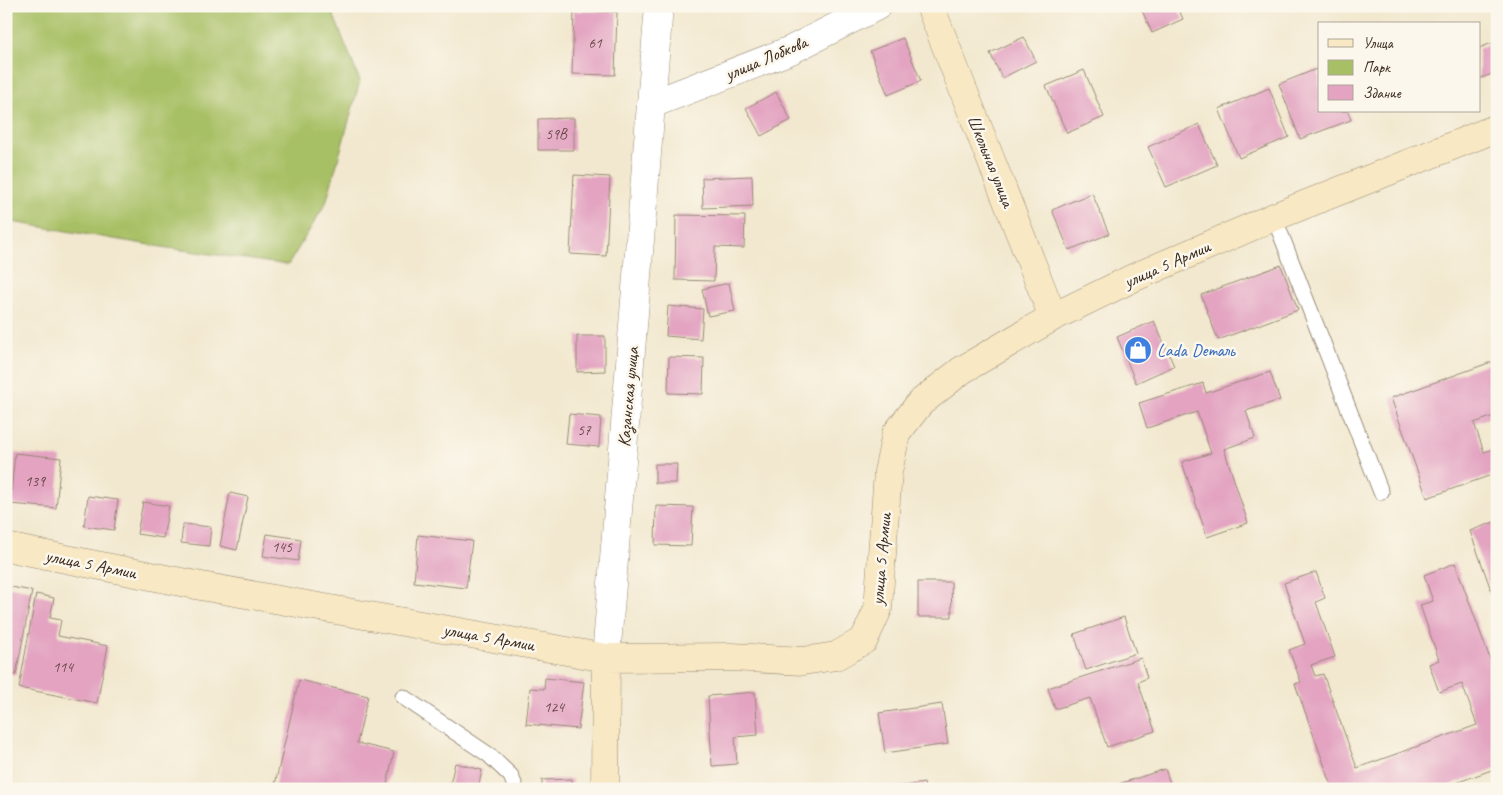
<svg xmlns="http://www.w3.org/2000/svg" width="1503" height="795" viewBox="0 0 1503 795" font-family="Caveat,sans-serif">
<rect width="100%" height="100%" fill="#fbf7ec"/>
<filter id="ink" filterUnits="userSpaceOnUse"><feTurbulence type="fractalNoise" baseFrequency=".02" numOctaves="2"/><feDisplacementMap in="SourceGraphic" scale="10" xChannelSelector="R" yChannelSelector="G"/><feConvolveMatrix kernelMatrix="1 2 1 2 8 2 1 2 1" color-interpolation-filters="sRGB"/></filter>
<filter id="wash" filterUnits="userSpaceOnUse"><feTurbulence type="fractalNoise" baseFrequency=".0096" numOctaves="4" result="noise"/><feDisplacementMap in="SourceGraphic" scale="20" xChannelSelector="R" yChannelSelector="G"/><feGaussianBlur stdDeviation="1.12" result="paint"/><feColorMatrix in="noise" values="0 0 0 0 0 0 0 0 0 0 0 0 0 0 0 0 0 1.4 0 .05"/><feComposite in="paint" operator="in"/></filter>
<g filter="url(#wash)">
<rect width="100%" height="100%" fill="#f2e8cf"/>
<path fill="#a8c065" stroke="#727542" d="M 6,6 L 330,6 L 360,81 L 326,203 L 288,265 L 168,248 L 6,221 Z"/>
<g id="blocks">
<path fill="#e3a3c1" d="M 1140,6 L 1177,6 L 1183,19 L 1152,33 Z
M 574,11 L 617,12 L 615,75 L 572,74 Z
M 1024,37 L 1036,61 L 1002,78 L 990,53 Z
M 903,38 L 921,81 L 888,95 L 870,51 Z
M 1495,42 L 1497,48 L 1497,72 L 1479,79 L 1479,48 Z
M 1319,68 L 1319,111 L 1348,111 L 1351,120 L 1300,139 L 1279,84 Z
M 1084,70 L 1104,117 L 1067,133 L 1046,86 Z
M 1269,88 L 1289,137 L 1239,158 L 1219,109 Z
M 776,92 L 791,120 L 761,136 L 746,108 Z
M 574,118 L 574,150 L 538,150 L 538,119 Z
M 1199,124 L 1217,165 L 1166,187 L 1148,147 Z
M 574,175 L 610,177 L 606,256 L 570,254 Z
M 752,176 L 753,206 L 703,208 L 702,178 Z
M 1092,193 L 1109,234 L 1069,250 L 1052,210 Z
M 676,215 L 745,216 L 744,248 L 715,247 L 714,281 L 675,280 Z
M 1281,265 L 1298,310 L 1218,340 L 1201,295 Z
M 729,283 L 735,311 L 708,316 L 702,289 Z
M 668,306 L 703,309 L 701,339 L 666,336 Z
M 1154,321 L 1174,366 L 1136,383 L 1117,337 Z
M 577,336 L 605,336 L 605,371 L 577,372 Z
M 669,357 L 704,358 L 703,394 L 668,393 Z
M 1497,360 L 1497,415 L 1474,423 L 1484,452 L 1497,448 L 1497,473 L 1427,498 L 1391,398 Z
M 1270,372 L 1280,400 L 1246,411 L 1255,438 L 1224,449 L 1248,523 L 1207,537 L 1182,462 L 1211,453 L 1197,412 L 1147,428 L 1139,403 L 1203,383 L 1206,393 Z
M 569,414 L 601,417 L 599,447 L 566,444 Z
M 15,453 L 61,458 L 56,508 L 10,504 Z
M 655,464 L 677,464 L 676,483 L 655,483 Z
M 230,493 L 248,497 L 237,550 L 220,546 Z
M 88,496 L 118,500 L 114,530 L 84,526 Z
M 143,502 L 169,506 L 163,538 L 137,534 Z
M 656,506 L 693,507 L 691,546 L 655,545 Z
M 1497,521 L 1497,604 L 1496,604 L 1470,531 Z
M 183,524 L 211,527 L 209,546 L 181,543 Z
M 267,534 L 301,539 L 298,561 L 263,556 Z
M 418,535 L 472,541 L 466,588 L 414,582 Z
M 1455,563 L 1497,678 L 1497,768 L 1439,789 L 1333,789 L 1295,684 L 1301,682 L 1289,650 L 1305,644 L 1284,583 L 1316,572 L 1325,598 L 1316,602 L 1335,657 L 1311,665 L 1315,676 L 1323,674 L 1357,768 L 1477,725 L 1462,684 L 1439,692 L 1429,664 L 1439,660 L 1420,605 L 1433,601 L 1424,575 Z
M 918,582 L 951,582 L 952,617 L 918,617 Z
M 6,586 L 32,591 L 16,675 L 6,673 Z
M 36,594 L 54,598 L 50,618 L 61,620 L 58,636 L 108,646 L 97,703 L 19,688 Z
M 1124,617 L 1136,653 L 1086,670 L 1074,634 Z
M 1141,658 L 1147,678 L 1138,682 L 1155,731 L 1107,747 L 1090,698 L 1055,709 L 1048,688 Z
M 545,678 L 584,682 L 578,729 L 526,724 L 530,688 L 544,689 Z
M 299,680 L 368,696 L 357,743 L 394,752 L 386,789 L 274,789 Z
M 755,692 L 758,735 L 735,737 L 737,764 L 712,766 L 708,696 Z
M 942,704 L 948,744 L 885,753 L 879,713 Z
M 455,763 L 482,770 L 478,789 L 449,789 Z
M 1165,769 L 1172,789 L 1120,789 L 1119,784 Z
M 572,779 L 572,789 L 542,789 L 542,780 Z
M 924,783 L 925,789 L 892,789 L 891,788 Z"/>
</g>
</g>
<g filter="url(#ink)">
<use href="#blocks" fill-opacity="0" stroke="#968976" stroke-width="1"/>
<g fill="none" stroke-linecap="round" stroke-linejoin="round">
<g stroke="#968976" stroke-width="17">
<path id="lane" d="M 1274,217 L 1381,492
M 403,697 L 489,755 L 511,776 L 516,789"/>
</g>
<g stroke="#968976" stroke-width="29">
<path id="street" d="M 652,104 L 791,50 L 877,6
M 606,658 L 659,6"/>
</g>
<g stroke="#968976" stroke-width="29">
<path id="secondary" d="M 930,6 L 1053,317
M 6,547 L 201,586 L 606,658 L 732,657 L 803,661 L 836,656 L 864,640 L 878,609 L 888,472 L 896,434 L 920,403 L 962,370 L 1053,317 L 1133,278 L 1274,217 L 1497,128
M 605,789 L 606,658"/>
</g>
<use href="#lane" stroke="#fff" stroke-width="15"/>
<use href="#street" stroke="#fff" stroke-width="28"/>
<use href="#secondary" stroke="#f8e8c3" stroke-width="28"/>
</g>
</g>
<defs>
<g id="shop-disc" transform="scale(1.4375)"><circle r="9.5" fill="#3f7fe0" stroke="#fbf7ec"/><path d="M-5-2.5h2.3a2.7 3.5 0 0 1 5.4 0H5L5.5 6h-11ZM-1.5-2.5h3a1.5 2.3 0 0 0-3 0Z" fill="#fff"/></g>
</defs>
<g fill-rule="evenodd">
<use href="#shop-disc" x="1138" y="350"/>
</g>
<g text-anchor="middle" stroke-width="5" stroke-linejoin="round" paint-order="stroke">
<g font-size="15" fill="#654847">
<text x="595" y="48">61</text>
<text x="556" y="139">59В</text>
<text x="584" y="435">57</text>
<text x="35" y="486">139</text>
<text x="282" y="552">145</text>
<text x="63" y="672">114</text>
<text x="554" y="712">124</text>
</g>
<g font-size="18" fill="#3b2a1e" stroke="#fbf7ec">
<text transform="translate(766 58) rotate(-23)" y="6">улица Лобкова</text>
<text transform="translate(991 161) rotate(68)" y="6">Школьная улица</text>
<text transform="translate(1167 264) rotate(-24)" y="6">улица 5 Армии</text>
<text transform="translate(628 397) rotate(-85)" y="6">Казанская улица</text>
<text transform="translate(881 559) rotate(-85)" y="6">улица 5 Армии</text>
<text transform="translate(91 564) rotate(11)" y="6">улица 5 Армии</text>
<text transform="translate(489 637) rotate(10)" y="6">улица 5 Армии</text>
</g>
<g font-size="18" fill="#366cbe" stroke="#fbf7ec" text-anchor="start">
<text x="1157" y="356">Lada Dеталь</text>
</g>
</g>
<rect width="1503" height="795" fill="none" stroke="#fbf7ec" stroke-width="25"/>
<rect x="1318" y="22" width="162" height="90" fill="#fbf7ec" stroke="#aea59a"/>
<rect x="1328" y="39" width="25" height="8" fill="#f8e8c3" stroke="#aea59a"/>
<text x="1363" y="48" font-size="15" fill="#3b2a1e">Улица</text>
<rect x="1328" y="60" width="25" height="15" fill="#a8c065" stroke="#aea59a"/>
<text x="1363" y="72" font-size="15" fill="#3b2a1e">Парк</text>
<rect x="1328" y="85" width="25" height="15" fill="#e3a3c1" stroke="#aea59a"/>
<text x="1363" y="98" font-size="15" fill="#3b2a1e">Здание</text>
</svg>
